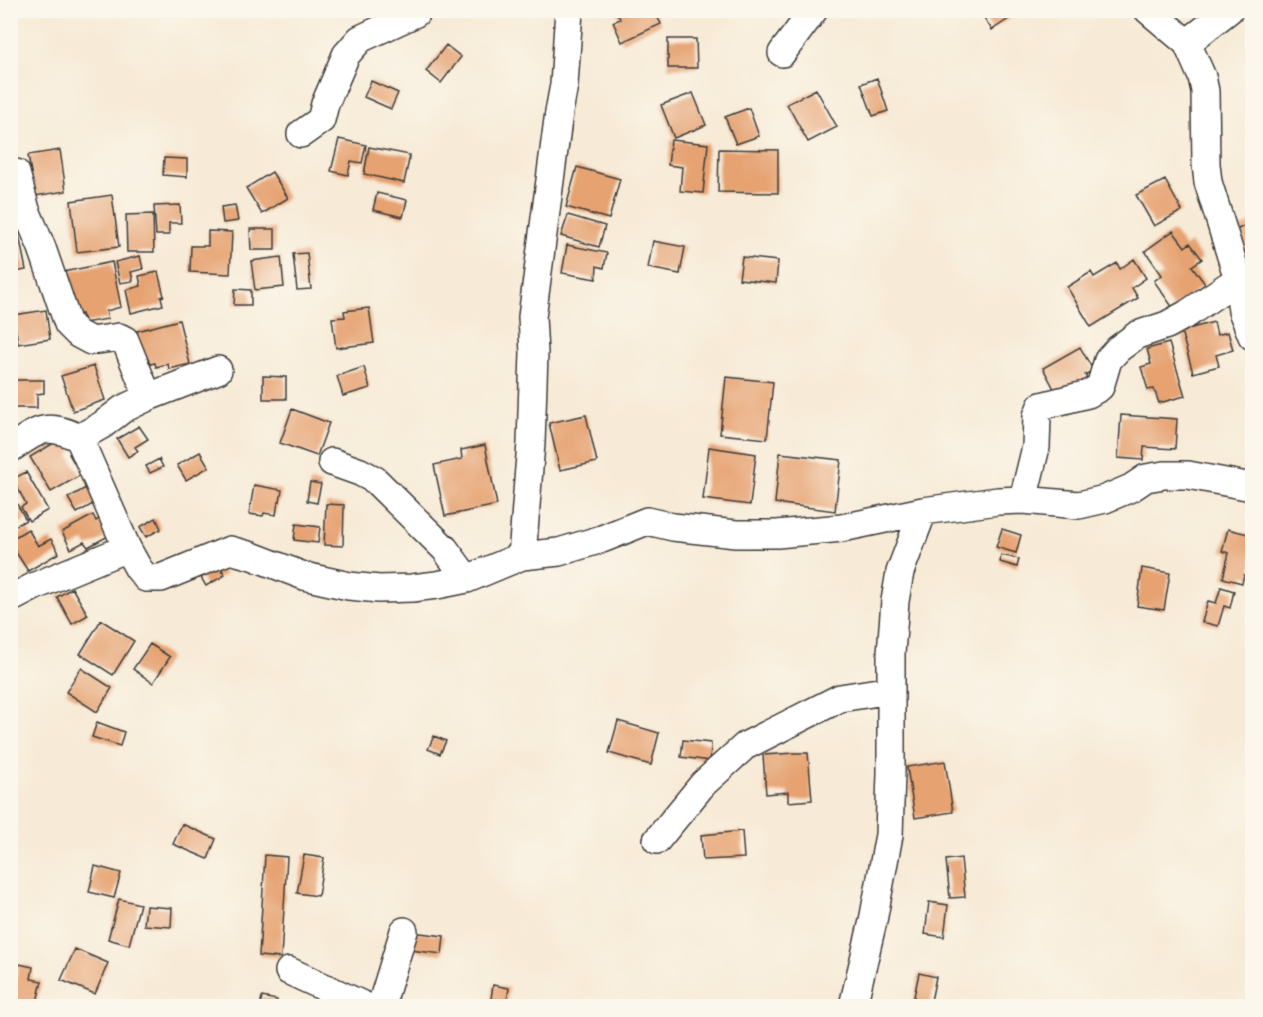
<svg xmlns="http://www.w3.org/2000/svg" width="1263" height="1017" viewBox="0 0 1263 1017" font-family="'Architects Daughter',sans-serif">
<rect width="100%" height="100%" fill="#fbf7ec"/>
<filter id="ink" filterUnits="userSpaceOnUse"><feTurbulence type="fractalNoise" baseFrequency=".0167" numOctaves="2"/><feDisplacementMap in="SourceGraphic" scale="12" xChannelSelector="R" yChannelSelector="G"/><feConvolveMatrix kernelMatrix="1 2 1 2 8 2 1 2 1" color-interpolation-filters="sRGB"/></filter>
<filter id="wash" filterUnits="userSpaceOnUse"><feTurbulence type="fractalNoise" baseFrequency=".008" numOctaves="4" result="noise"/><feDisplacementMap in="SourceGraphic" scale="24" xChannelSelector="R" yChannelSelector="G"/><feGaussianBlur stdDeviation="1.35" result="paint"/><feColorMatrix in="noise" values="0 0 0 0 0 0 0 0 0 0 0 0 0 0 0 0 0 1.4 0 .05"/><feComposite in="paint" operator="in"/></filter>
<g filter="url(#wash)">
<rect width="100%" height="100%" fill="#f7ead6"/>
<g id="blocks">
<path fill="#e6a271" d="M 616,10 L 654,10 L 661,24 L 622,42 L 613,22 L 620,19 Z
M 979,10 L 1009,10 L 1013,16 L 992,30 Z
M 668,39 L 696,39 L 697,68 L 668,68 Z
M 446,45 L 461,57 L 441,83 L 426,71 Z
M 877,78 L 888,111 L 873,116 L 861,84 Z
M 371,81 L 398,93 L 391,109 L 364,97 Z
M 816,89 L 837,127 L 808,142 L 787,104 Z
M 693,93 L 706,125 L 674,138 L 661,105 Z
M 749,108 L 759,136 L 736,144 L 725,117 Z
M 339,139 L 366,145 L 362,163 L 351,161 L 348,175 L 331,171 Z
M 671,140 L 708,144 L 703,193 L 680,191 L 682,167 L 668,165 Z
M 369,147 L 410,155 L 404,183 L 364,174 Z
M 719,149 L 778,150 L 778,193 L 718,192 Z
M 60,150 L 66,191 L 35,196 L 28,155 Z
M 164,158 L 187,159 L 187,177 L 163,175 Z
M 577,167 L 620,179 L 609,219 L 566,207 Z
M 272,172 L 288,198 L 262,214 L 246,188 Z
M 1165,180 L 1182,211 L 1154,226 L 1136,195 Z
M 377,193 L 407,200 L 403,217 L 373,210 Z
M 112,195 L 119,247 L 77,252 L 71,201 Z
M 180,205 L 181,223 L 169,223 L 169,235 L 156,235 L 154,206 Z
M 235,205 L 238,221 L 223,223 L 221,207 Z
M 153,214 L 154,252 L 127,252 L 126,215 Z
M 568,215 L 605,226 L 599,247 L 561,236 Z
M 1250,223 L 1252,228 L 1252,279 L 1228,234 Z
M 17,225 L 26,270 L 10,273 L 10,226 Z
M 250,229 L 275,229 L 275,250 L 251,250 Z
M 208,231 L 232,232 L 230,274 L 190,272 L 191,246 L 208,246 Z
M 1173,231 L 1185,247 L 1190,243 L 1202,259 L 1192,266 L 1205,284 L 1173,308 L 1154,281 L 1162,275 L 1145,251 Z
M 653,241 L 685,247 L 680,274 L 648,268 Z
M 567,245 L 607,253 L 604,268 L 597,266 L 596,279 L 562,273 Z
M 307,253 L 311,289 L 297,290 L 293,254 Z
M 140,256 L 143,269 L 131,272 L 133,281 L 120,283 L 115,262 Z
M 281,257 L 284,287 L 255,290 L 251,261 Z
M 742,257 L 778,261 L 776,283 L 739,279 Z
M 1134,259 L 1146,278 L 1132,288 L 1138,298 L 1091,327 L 1067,287 L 1091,272 L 1094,277 L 1117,263 L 1120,269 Z
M 112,262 L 121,307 L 106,311 L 108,319 L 84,323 L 82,314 L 72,316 L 63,272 Z
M 158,272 L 164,296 L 161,297 L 163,305 L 131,313 L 126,290 L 141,286 L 139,276 Z
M 235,289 L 251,290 L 251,305 L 234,305 Z
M 369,308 L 374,343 L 336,348 L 332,318 L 345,317 L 344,311 Z
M 46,310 L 50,339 L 18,344 L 14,315 Z
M 179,320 L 190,364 L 169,369 L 168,364 L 156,367 L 155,363 L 146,365 L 137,331 Z
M 1214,322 L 1217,335 L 1228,332 L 1233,350 L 1216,355 L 1219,366 L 1193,373 L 1181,331 Z
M 10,338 L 12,338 L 16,372 L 10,373 Z
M 1169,343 L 1185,396 L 1159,403 L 1154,389 L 1148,390 L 1141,367 L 1151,364 L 1147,349 Z
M 1080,347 L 1093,370 L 1085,375 L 1090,384 L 1060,400 L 1043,368 Z
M 94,366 L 105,400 L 73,411 L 61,376 Z
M 364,367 L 370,388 L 343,396 L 337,376 Z
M 263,376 L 286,377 L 286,399 L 263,399 Z
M 726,377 L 773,382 L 767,439 L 720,434 Z
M 10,380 L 44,380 L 44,393 L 37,394 L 37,408 L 10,408 Z
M 292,409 L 329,423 L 317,456 L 280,443 Z
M 586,415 L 597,462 L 560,470 L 549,423 Z
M 1121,415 L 1177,419 L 1175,449 L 1144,447 L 1143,460 L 1118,458 Z
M 139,426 L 148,439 L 135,447 L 138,451 L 128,457 L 117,439 Z
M 64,437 L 73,452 L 69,454 L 81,475 L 51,492 L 30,457 Z
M 485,445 L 497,505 L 445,516 L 434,465 L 462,459 L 461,450 Z
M 709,447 L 756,454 L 750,505 L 703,499 Z
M 200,452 L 209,467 L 186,480 L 177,465 Z
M 780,453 L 841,460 L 835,511 L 775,503 Z
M 159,459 L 163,467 L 150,473 L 146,466 Z
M 26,472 L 48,510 L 29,521 L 21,507 L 26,504 L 13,479 Z
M 310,482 L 321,484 L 317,503 L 307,501 Z
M 91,485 L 100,500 L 77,513 L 68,498 Z
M 254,485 L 282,490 L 280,502 L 278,502 L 276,515 L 264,513 L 263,516 L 249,514 Z
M 10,492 L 26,520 L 10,529 Z
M 326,504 L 344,505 L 343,546 L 324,545 Z
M 93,515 L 96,521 L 102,517 L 112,534 L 88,547 L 84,542 L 71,549 L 62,532 Z
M 156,518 L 161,529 L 146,537 L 140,527 Z
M 296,524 L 320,527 L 318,543 L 294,540 Z
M 28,529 L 38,546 L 51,539 L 59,553 L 28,571 L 10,543 L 10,540 Z
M 1002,529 L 1021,535 L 1016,553 L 996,547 Z
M 1228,529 L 1252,535 L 1252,577 L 1244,575 L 1242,583 L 1223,578 L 1229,553 L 1222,551 Z
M 1001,555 L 1019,559 L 1017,567 L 1000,562 Z
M 217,562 L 225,575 L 206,586 L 198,572 Z
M 1142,568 L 1170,573 L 1164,610 L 1137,606 Z
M 1221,587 L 1234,591 L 1230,608 L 1224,606 L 1218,626 L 1202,622 L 1208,601 L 1216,603 Z
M 72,588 L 88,615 L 72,624 L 57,597 Z
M 101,620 L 134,641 L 113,675 L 80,654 Z
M 150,644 L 170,657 L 153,683 L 133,669 Z
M 81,668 L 112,688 L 97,712 L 66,692 Z
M 618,721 L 659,733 L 651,765 L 609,753 Z
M 97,722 L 124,732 L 120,746 L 92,737 Z
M 434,736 L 446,741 L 440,754 L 428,749 Z
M 683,740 L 711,743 L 710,761 L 681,757 Z
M 796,753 L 808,753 L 812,800 L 788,802 L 788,792 L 766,794 L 763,755 Z
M 945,761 L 953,812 L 915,818 L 907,767 Z
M 182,824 L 216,839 L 208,859 L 173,844 Z
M 742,831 L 744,858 L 703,860 L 701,835 Z
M 265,855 L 287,857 L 281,958 L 259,956 Z
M 304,855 L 324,858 L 318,896 L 297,893 Z
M 961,858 L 965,897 L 950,898 L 946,860 Z
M 95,866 L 121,873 L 114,898 L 89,892 Z
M 119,899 L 140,904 L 129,945 L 108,939 Z
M 929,902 L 948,905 L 944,937 L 925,934 Z
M 146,906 L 172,908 L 171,927 L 144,925 Z
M 412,932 L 444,936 L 442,954 L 410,950 Z
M 75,949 L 108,963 L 95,994 L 61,980 Z
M 19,964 L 33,967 L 31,979 L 42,981 L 36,1006 L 11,999 Z
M 919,973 L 936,977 L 930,1006 L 912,1006 Z
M 493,985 L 509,988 L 506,1006 L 490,1006 Z
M 262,997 L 277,1000 L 276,1006 L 260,1006 Z"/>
</g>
</g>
<g filter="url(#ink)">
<use href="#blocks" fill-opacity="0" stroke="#3d3b38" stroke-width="1.5"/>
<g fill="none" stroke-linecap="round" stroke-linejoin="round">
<g stroke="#3d3b38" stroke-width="30">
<path id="minor" d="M 1148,10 L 1187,43 L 1202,77 L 1205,91 L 1206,164 L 1208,182 L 1238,279 L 1242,311 L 1252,336
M 1187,43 L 1229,10
M 782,53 L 814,10
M 301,134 L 321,120 L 325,104 L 346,55 L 360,39 L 416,13 L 418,10
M 16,173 L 26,210 L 42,248 L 68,324 L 78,334 L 91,341 L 119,337 L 125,340 L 148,397
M 79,438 L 102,425 L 123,409 L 148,397 L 218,370
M 10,449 C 39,429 46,422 79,438 L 127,548
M 332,462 L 360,472 L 375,480 L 445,549 L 467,579
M 1023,500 L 1036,447 L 1037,416 L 1041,406 L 1088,394 L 1100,387 L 1108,360 L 1118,349 L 1137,335 L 1167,325 L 1187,314 L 1238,279
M 522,556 L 531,443 L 534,353 L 532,317 L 559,112 L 564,85 L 569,10
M 10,599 L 35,586 L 127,548 L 138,568 L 146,578 L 161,578 L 230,550 L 252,556 L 304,576 L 349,586 L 379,589 L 412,588 L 437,585 L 467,579 L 522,556 L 559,552 L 602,539 L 647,521 L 673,527 L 736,534 L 777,534 L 842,528 L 923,511 L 998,501 L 1023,500 L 1079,505 L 1105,499 L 1131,488 L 1146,478 L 1164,475 L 1188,475 L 1252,487
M 657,840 L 703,784 L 745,746 L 840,698 L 891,690
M 289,971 L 365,1006
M 381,1006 L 404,931
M 853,1006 L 873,921 L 889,835 L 891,773 L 891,653 L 895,601 L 900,572 L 923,511"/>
</g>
<use href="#minor" stroke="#fff" stroke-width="27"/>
</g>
</g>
<rect width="1263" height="1017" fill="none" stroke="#fbf7ec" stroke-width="36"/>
</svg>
